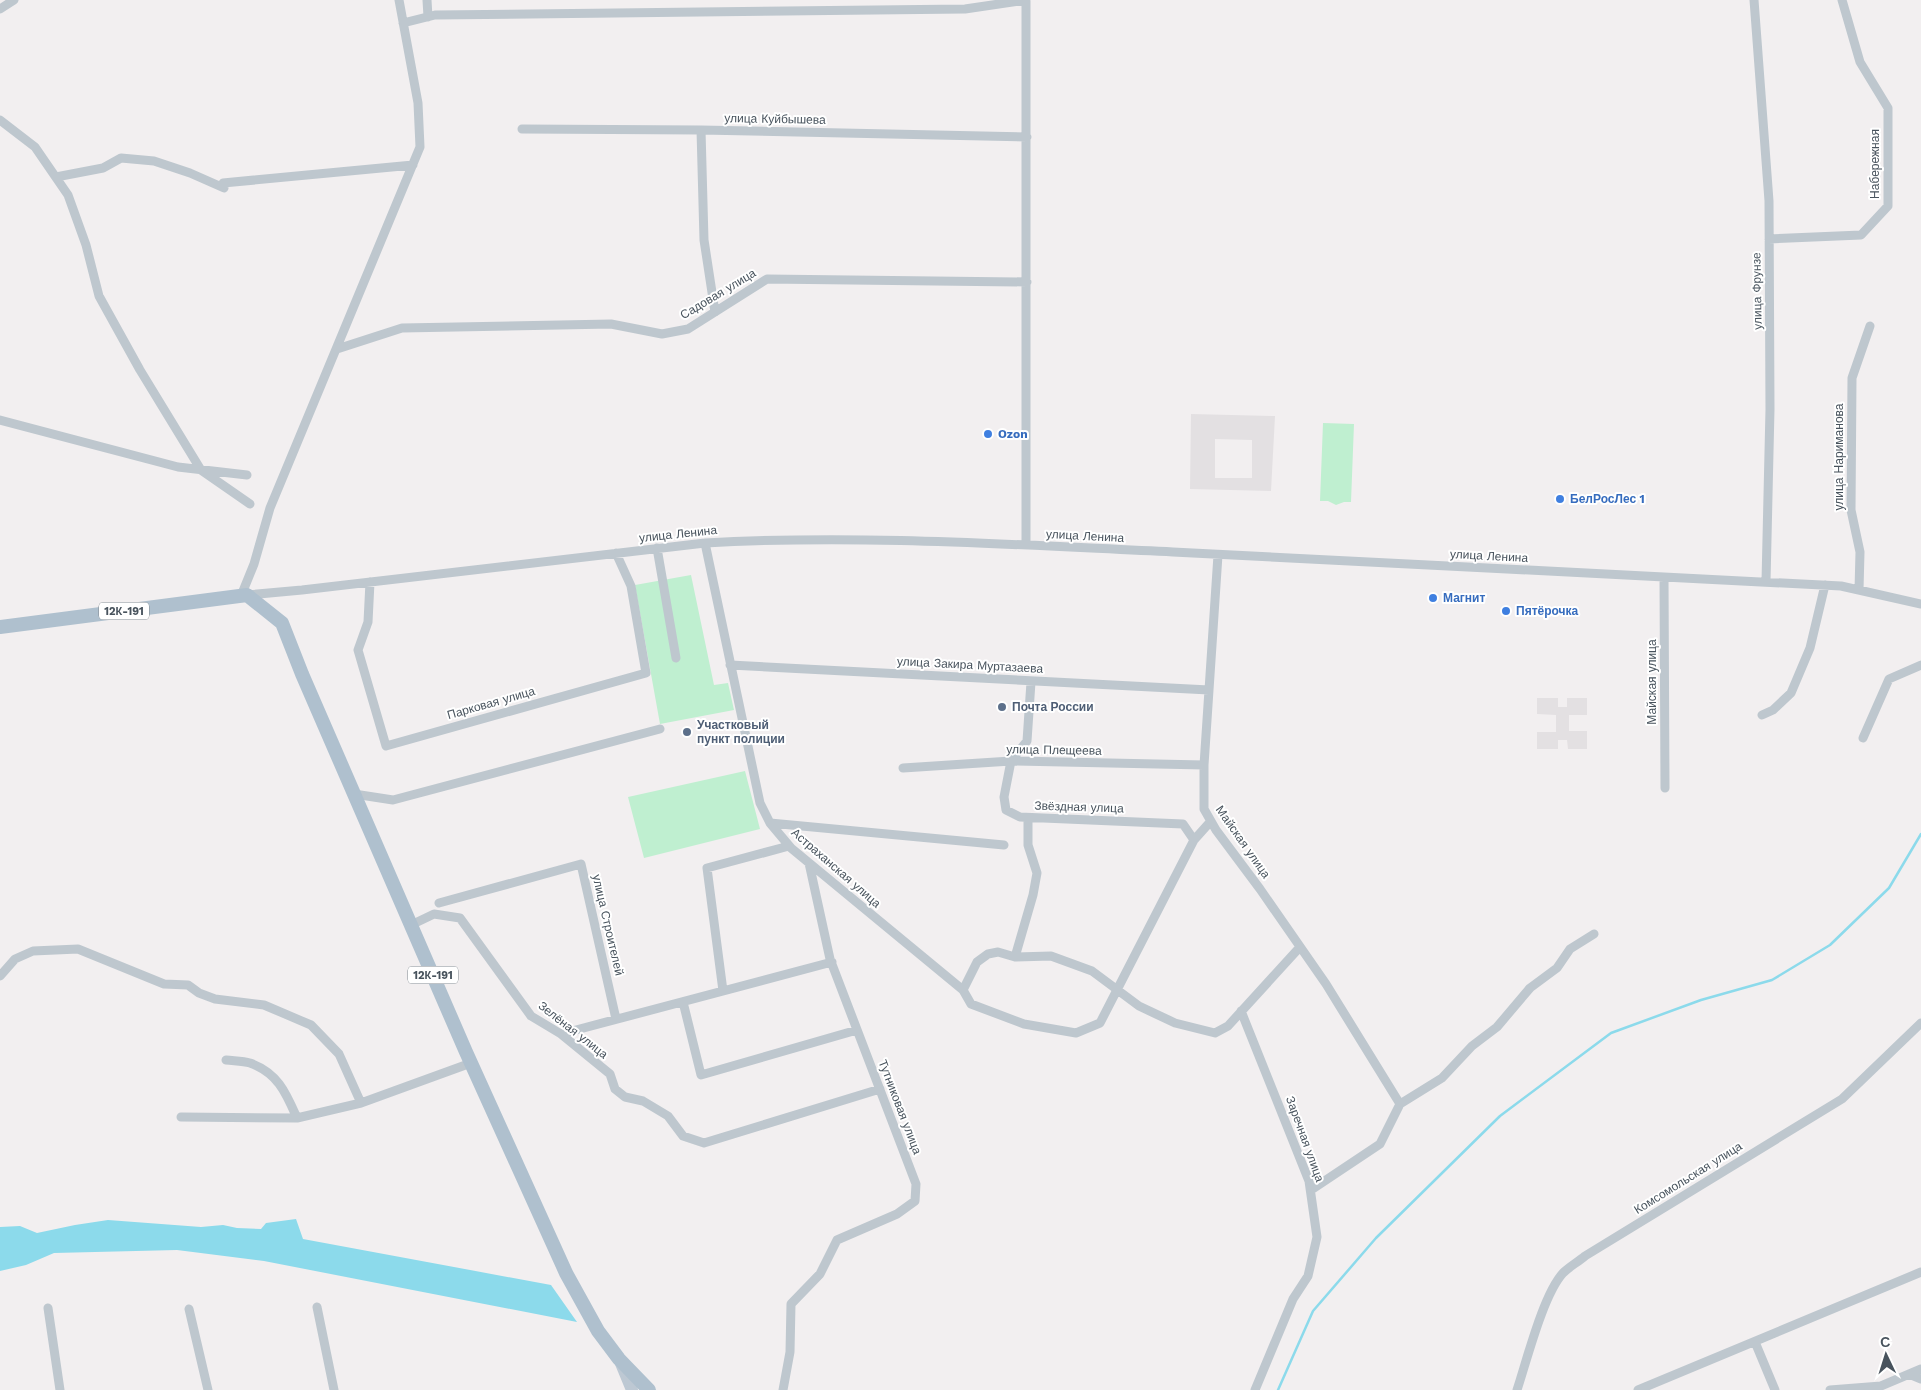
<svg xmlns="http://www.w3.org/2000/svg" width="1921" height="1390" viewBox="0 0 1921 1390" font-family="'Work Sans',sans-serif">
<rect width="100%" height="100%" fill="#f2eff0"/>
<path fill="#e3e0e2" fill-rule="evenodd" d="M 1191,414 L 1275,416 L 1271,491 L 1190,489 ZM 1215,439 L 1252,440 L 1252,478 L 1215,478 Z
M 1537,698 L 1558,698 L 1558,707 L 1567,707 L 1567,698 L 1587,698 L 1587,715 L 1569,715 L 1569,731 L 1587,731 L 1587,749 L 1568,749 L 1567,740 L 1558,740 L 1558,749 L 1537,749 L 1537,732 L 1556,732 L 1556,715 L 1537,714 Z"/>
<path fill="#bfefd0" d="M 1323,423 L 1354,424 L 1351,502 L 1344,502 L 1336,505 L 1328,501 L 1320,501 Z
M 691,575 L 714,685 L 728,683 L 734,710 L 660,724 L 635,585 Z
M 745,771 L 760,829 L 644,858 L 628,797 Z"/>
<path fill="#8cdaeb" d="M 296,1219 L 303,1239 L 551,1285 L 577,1322 L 264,1261 L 177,1250 L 54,1253 L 26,1265 L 0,1271 L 0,1227 L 20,1226 L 37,1233 L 75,1225 L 108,1220 L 201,1227 L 223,1225 L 237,1228 L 261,1229 L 266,1223 Z"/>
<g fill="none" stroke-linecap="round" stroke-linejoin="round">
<path stroke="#8cdaeb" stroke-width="2.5" d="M 1278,1390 L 1313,1311 L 1376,1238 L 1500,1116 L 1611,1033 L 1701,1000 L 1772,980 L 1830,945 L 1889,888 L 1921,834"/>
<path stroke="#bec7ce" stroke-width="9" d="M 427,0 L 428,17
M 1754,0 L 1769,201 L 1770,409 L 1766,582
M 0,9 L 14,0
M 403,23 L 435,15 L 965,9 L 1026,0
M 0,120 L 35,147 L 68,195 L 86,245 L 99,296 L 140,370 L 201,470 L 250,504
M 522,129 L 701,130 L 1027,137
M 701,130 L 704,240 L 715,312
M 56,177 L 103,168 L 121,158 L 154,161 L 190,173 L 224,188
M 223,183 L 413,165
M 1769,239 L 1861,235 L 1888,206 L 1888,108 L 1860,62 L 1842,0
M 337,349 L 402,328 L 611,324 L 662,334 L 688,329 L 767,279 L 1027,282
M 0,420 L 178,467 L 247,475
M 705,543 L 760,803 L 770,823 L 791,848 L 963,990 L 971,1004 L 1024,1024 L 1076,1033 L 1100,1023 L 1194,840 L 1211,821
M 1026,545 L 1026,0
M 657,548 L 676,658
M 1218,555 L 1204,765 L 1204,809 L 1216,830 L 1260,889 L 1326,984 L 1400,1104
M 1664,577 L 1665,788
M 370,582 L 368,622 L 358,650 L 386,746 L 646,673 L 631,586 L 616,553
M 1859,590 L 1860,552 L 1851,510 L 1852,378 L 1870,326
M 247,595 L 302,590 L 705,543 C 861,534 1018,545 1173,552 C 1396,563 1618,575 1841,586 L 1921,604
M 241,596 L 254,564 L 270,508 L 420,147 L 418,103 L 399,0
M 730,665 L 1209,690
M 1031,682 L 1027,741 L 1011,761 L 1004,797 L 1006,810 L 1020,817 L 1183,824 L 1194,840
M 1762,715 L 1773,710 L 1791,693 L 1810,648 L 1825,585
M 1863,738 L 1889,679 L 1921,665
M 903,768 L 1011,761 L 1204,765
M 354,794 L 393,800 L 660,729
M 770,823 L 1004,845
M 439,903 L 581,864 L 616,1019
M 411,925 L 434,914 L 460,918 L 531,1016 L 561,1034 L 610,1074 L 615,1089 L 625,1097 L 643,1101 L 668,1116 L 683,1136 L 704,1143 L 880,1089
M 1015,957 L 1033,895 L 1037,873 L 1028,845 L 1028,818
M 0,976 L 15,959 L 33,951 L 78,949 L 164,984 L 188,985 L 199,993 L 215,999 L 264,1005 L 311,1025 L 339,1054 L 361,1103
M 963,990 L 977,962 L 988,954 L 998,952 L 1015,957 L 1051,956 L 1092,971 L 1139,1006 L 1175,1023 L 1215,1033 L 1228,1026 L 1300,947
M 723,991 L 707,868 L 789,846
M 683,1002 L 701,1075 L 857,1030
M 1241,1011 L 1309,1181 L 1317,1237 L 1308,1276 L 1293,1299 L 1255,1390
M 561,1034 L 832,962
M 226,1060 C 234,1061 243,1061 250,1063 C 278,1073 286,1093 297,1118
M 181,1117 L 297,1118 L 361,1103 L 471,1063
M 1311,1190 L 1380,1144 L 1400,1104 L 1442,1078 L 1472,1046 L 1497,1027 L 1530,988 L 1557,968 L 1570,949 L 1594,934
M 317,1307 L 334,1390
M 48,1308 L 60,1390
M 189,1309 L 208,1390
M 1755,1342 L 1775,1390
M 1909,1374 L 1921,1379
M 783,1390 L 790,1352 L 791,1304 L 820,1274 L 837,1240 L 897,1214 L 915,1201 L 916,1184 L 830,959 L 809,863
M 1517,1390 C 1527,1360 1543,1295 1563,1273 C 1569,1267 1578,1262 1585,1256 L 1842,1099 L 1921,1023
M 1638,1390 L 1921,1272
M 1830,1390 L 1881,1386 L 1921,1369"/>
<path stroke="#bdc8d3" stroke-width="12" d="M 620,1361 L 632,1390"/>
<path stroke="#afc0ce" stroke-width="14" d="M 0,627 L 247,595 L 282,623 L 302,674 L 466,1052 L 566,1273 L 598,1331 L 619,1359 L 649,1390"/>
</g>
<g fill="#3f7fe0" stroke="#fff" stroke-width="2">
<circle cx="988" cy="434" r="5"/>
<circle cx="1560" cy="499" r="5"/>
<circle cx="1433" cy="598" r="5"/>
<circle cx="1506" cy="611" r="5"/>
</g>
<g fill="#5c6f8a" stroke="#fff" stroke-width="2">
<circle cx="1002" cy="707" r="5"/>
<circle cx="687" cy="732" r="5"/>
</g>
<g text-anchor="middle" stroke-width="4" stroke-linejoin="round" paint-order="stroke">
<g fill="#fff" stroke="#7f878e" stroke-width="1">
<rect x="99" y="602.5" width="50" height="17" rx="4"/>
<rect x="408" y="966.5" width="50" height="17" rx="4"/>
</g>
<g font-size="11" font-weight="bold" fill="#48535d">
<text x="124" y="615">12К-191</text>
<text x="433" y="979">12К-191</text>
</g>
<g font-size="12" fill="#48535d" stroke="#fff">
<text transform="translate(775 119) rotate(1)" y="4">улица Куйбышева</text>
<text transform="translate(1875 164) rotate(-90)" y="4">Набережная</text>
<text transform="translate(1757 291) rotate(-91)" y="4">улица Фрунзе</text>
<text transform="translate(718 294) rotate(-31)" y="4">Садовая улица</text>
<text transform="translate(1839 457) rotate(-90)" y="4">улица Нариманова</text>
<text transform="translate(678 534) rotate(-6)" y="4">улица Ленина</text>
<text transform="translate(1085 536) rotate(3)" y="4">улица Ленина</text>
<text transform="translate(1489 556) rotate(3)" y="4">улица Ленина</text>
<text transform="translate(970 665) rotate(3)" y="4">улица Закира Муртазаева</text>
<text transform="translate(1652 682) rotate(-90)" y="4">Майская улица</text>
<text transform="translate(491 703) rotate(-16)" y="4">Парковая улица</text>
<text transform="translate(1054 750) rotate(1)" y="4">улица Плещеева</text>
<text transform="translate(1079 807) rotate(2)" y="4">Звёздная улица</text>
<text transform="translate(1243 842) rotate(55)" y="4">Майская улица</text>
<text transform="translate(836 868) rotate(41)" y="4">Астраханская улица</text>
<text transform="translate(608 925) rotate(77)" y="4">улица Строителей</text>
<text transform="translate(573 1030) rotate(38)" y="4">Зелёная улица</text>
<text transform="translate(900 1107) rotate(69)" y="4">Тутниковая улица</text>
<text transform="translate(1305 1139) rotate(70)" y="4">Заречная улица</text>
<text transform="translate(1688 1178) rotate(-32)" y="4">Комсомольская улица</text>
</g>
<g font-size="12" font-weight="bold" fill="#366cbe" stroke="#fff" text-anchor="start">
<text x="998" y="438">Ozon</text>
<text x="1570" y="503">БелРосЛес 1</text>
<text x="1443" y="602">Магнит</text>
<text x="1516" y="615">Пятёрочка</text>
</g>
<g font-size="12" font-weight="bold" fill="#4e5e75" stroke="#fff" text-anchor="start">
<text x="1012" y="711">Почта России</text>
<text x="697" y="729">Участковый<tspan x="697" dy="14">пункт полиции</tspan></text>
</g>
</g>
<g transform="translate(1886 1355) rotate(356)" stroke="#ffffff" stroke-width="4" paint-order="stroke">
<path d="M0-4L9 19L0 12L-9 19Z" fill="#48535d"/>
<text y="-8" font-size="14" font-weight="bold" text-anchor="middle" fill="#48535d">С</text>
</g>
</svg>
